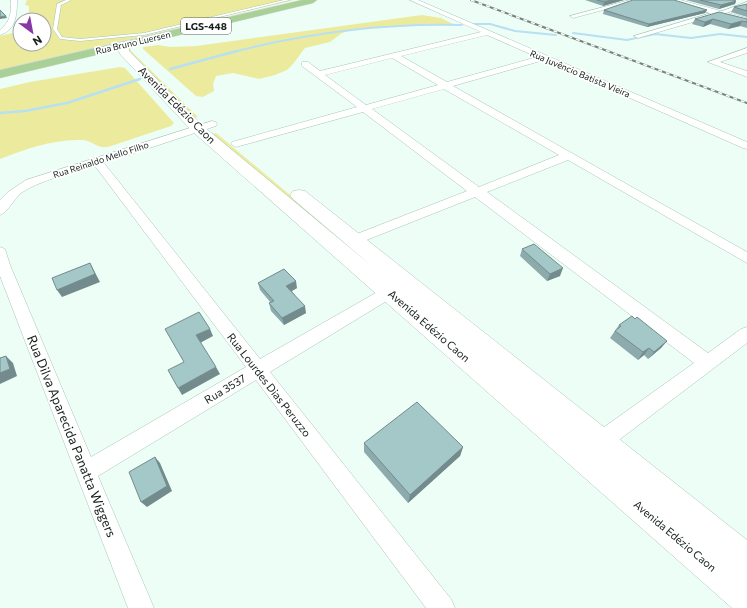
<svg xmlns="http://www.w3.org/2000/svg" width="747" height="608" viewBox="0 0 747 608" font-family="Commissioner,sans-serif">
<rect width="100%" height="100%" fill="#ecfef6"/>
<path fill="#eceb9d" d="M 27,0 L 294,0 L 0,70 L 0,36 L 17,32 L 20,26 L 20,44 L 44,44 L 44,20 L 24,20 L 29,11 L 29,6 L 25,5 Z
M 422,15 L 441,18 L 453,24 L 380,27 L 353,30 L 342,33 L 330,42 L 305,48 L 293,64 L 287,70 L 275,75 L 259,79 L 233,73 L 216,76 L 213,84 L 214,91 L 203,97 L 196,96 L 143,49 L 143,47 L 158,45 L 170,47 L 196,46 Z
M 133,46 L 130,49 L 132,52 L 198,117 L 194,118 L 129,53 L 128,47 Z
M 120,67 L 125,68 L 174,123 L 171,126 L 108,147 C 97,149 92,140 82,140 C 53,139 26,149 0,159 L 0,89 L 30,82 Z
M 216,133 L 376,267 L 374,270 L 213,134 Z"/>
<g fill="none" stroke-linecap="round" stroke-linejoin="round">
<path stroke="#b7e0f3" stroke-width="2" d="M 474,24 L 490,24 L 515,31 L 556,35
M 573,33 L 627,40 L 655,34 L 691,38 L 720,34 L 747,37
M 233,52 C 307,33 385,23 462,25"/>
<path stroke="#b7e0f3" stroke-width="2.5" d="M 170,69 L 237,51
M 0,113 L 25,111 L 67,103 L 140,79"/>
<g stroke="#a7c5b7" stroke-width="1">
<path id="service" d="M 66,0 L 71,0 L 61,5 L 57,29 L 62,37 L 80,39 L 144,33 L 284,0 L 290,0 L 144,35 L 80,41 L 60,39 L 53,29 L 57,4 Z"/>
</g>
<g stroke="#a7c5b7" stroke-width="1">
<path id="minor" d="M 11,0 L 17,0 C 17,15 16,30 0,35 L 0,30 C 11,21 11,13 11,0 Z
M 410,0 L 418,0 L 747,142 L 747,149 L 743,148 L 544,60 L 453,86 L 747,252 L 747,263 L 568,160 L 487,192 L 708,353 L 741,329 L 747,327 L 747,343 L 607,449 L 600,452 L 593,449 L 590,442 L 593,435 L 694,363 L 475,197 L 359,243 L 349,243 L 347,240 L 349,237 L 467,191 L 363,112 L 236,147 L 231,144 L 232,142 L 357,107 L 302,66 L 302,62 L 308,62 L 320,71 L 481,32 ZM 487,35 L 537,57 L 447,82 L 401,56 ZM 392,58 L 438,85 L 366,105 L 325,75 ZM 444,89 L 559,155 L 479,187 L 372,109 Z
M 630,0 L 641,0 L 573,18 L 570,16 Z
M 747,2 L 747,6 L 723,14 L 720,12 Z
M 715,12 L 717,13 L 717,15 L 638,38 L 634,36 Z
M 747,48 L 747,53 L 720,62 L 747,71 L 747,77 L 708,62 Z
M 212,121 L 216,122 L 217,124 L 216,126 L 104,163 L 260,359 L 393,283 L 398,281 L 403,283 L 406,287 L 403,291 L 270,372 L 451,599 L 455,608 L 426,608 L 256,380 L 98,476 L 154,608 L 128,608 L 0,276 L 0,247 L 5,249 L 10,265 L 91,457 L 246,367 L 95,166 C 71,174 42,179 21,193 C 14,199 7,213 0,215 L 0,200 L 8,192 L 26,180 Z"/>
</g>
<g stroke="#a7c5b7" stroke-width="1">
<path id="secondary" d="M 666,0 L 680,0 L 747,18 L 747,24 Z
M 125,42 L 130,45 L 129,51 L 203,126 L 373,267 L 293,199 L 290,195 L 293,191 L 299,190 L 305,191 L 747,540 L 747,608 L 732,608 L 193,132 L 120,54 L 118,49 L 121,43 Z"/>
</g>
<g stroke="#dadbdb" stroke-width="1">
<path id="primary" d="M 302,0 L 317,0 L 313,3 L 0,78 L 0,70 Z"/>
</g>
<use href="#service" fill="#fff" fill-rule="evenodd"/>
<use href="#minor" fill="#fff" fill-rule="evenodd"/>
<use href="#secondary" fill="#fff" fill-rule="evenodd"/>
<use href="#primary" fill="#a8d097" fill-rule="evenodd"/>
<g stroke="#75837d" stroke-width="2">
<path id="rail" d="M 471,0 L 747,103"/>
</g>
<use href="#rail" stroke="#fff" stroke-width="1.5" stroke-dasharray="4" stroke-linecap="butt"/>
</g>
<path fill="#8dabac" d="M 585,0 L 624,0 L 603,6 Z
M 686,0 L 733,0 L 736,1 L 735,4 L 719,9 Z
M 747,4 L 747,17 L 731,12 L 734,7 Z
M 604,10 L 707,10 L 705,13 L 647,27 L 603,14 Z
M 695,19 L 747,19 L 747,28 L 740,26 L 728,29 L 710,24 L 703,27 L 692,24 Z
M 522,249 L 560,276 L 547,281 L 520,256 Z
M 258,283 L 297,288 L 292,291 L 306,313 L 284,325 L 271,311 L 269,303 L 271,303 L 260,290 Z
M 619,325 L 667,341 L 661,348 L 648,359 L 644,355 L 638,360 L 610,338 Z
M 364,443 L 463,447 L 460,456 L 408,503 L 364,452 Z"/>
<path fill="#738b8c" d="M 612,0 L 624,0 L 603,6 L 604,2 Z
M 736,1 L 735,4 L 719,9 L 721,5 Z
M 707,10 L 705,13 L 647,27 L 649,24 Z
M 6,16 L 7,18 L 0,19 L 0,17 Z
M 713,19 L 710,24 L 703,27 L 705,22 Z
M 742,21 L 740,26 L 728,29 L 731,24 Z
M 90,263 L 100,282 L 62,297 L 57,290 Z
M 563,268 L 560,276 L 547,281 L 550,274 Z
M 296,281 L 297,288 L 288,293 L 286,286 Z
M 305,306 L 306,313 L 284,325 L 282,318 Z
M 210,329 L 213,336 L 200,343 L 196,335 Z
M 667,341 L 661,348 L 648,359 L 654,352 Z
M 649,348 L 644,355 L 638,360 L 643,352 Z
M 6,356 L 13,363 L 17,376 L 0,384 L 0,373 Z
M 216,367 L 220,374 L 182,395 L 178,388 Z
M 463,447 L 460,456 L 408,503 L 410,495 Z
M 155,457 L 160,463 L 172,491 L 147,507 L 141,502 Z"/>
<path fill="#a4c7c8" stroke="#738b8c" d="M 597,0 L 612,0 L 604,2 Z
M 633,0 L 674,0 L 707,10 L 649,24 L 604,10 Z
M 700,0 L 733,0 L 736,1 L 721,5 Z
M 747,4 L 747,11 L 734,7 Z
M 0,10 L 6,16 L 0,17 Z
M 719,12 L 747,19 L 747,22 L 742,21 L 731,24 L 713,19 L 705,22 L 695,19 Z
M 534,244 L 563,268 L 550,274 L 522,249 Z
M 90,263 L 95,274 L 57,290 L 52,278 Z
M 284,269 L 296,281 L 286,286 L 305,306 L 282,318 L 269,303 L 274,301 L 258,283 Z
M 199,312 L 210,329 L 196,335 L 216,367 L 178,388 L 168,370 L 184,362 L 165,329 Z
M 632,316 L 635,319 L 637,317 L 667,341 L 654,352 L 649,348 L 643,352 L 615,331 L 621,326 L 619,325 Z
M 6,356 L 10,369 L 0,373 L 0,358 Z
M 417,402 L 463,447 L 410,495 L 364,443 Z
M 155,457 L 167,486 L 141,502 L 129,472 Z"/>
<g text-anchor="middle" stroke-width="3.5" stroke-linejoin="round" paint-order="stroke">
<g font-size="9" fill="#15201b" stroke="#fff">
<text transform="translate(133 43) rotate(-13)" y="3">Rua Bruno Luersen</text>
<text transform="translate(580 74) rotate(23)" y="3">Rua Juvêncio Batista Vieira</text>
<text transform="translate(101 160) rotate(-18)" y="3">Rua Reinaldo Mello Filho</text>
</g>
<rect fill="#fff" stroke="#5b635f" stroke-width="1" x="181" y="18" width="50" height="16" rx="3"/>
<g font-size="10" font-weight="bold" fill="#15201b">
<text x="206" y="30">LGS-448</text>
</g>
<g font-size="11" fill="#15201b" stroke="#fff">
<text transform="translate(177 105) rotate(45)" y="4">Avenida Edézio Caon</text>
<text transform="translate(429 326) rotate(41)" y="4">Avenida Edézio Caon</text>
<text transform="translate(269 385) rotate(52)" y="4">Rua Lourdes Dias Peruzzo</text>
<text transform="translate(225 389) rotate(-31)" y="4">Rua 3537</text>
<text transform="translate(675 536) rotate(40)" y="4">Avenida Edézio Caon</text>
</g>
<g font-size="13" fill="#15201b" stroke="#fff">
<text transform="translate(72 436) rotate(68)" y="5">Rua Dilva Aparecida Panatta Wiggers</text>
</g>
</g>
<g transform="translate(32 32) rotate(148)"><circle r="19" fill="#ffffff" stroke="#a1a6a4"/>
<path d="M0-3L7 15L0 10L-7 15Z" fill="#8837a6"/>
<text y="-6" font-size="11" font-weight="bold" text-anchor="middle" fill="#15201b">N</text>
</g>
</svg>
